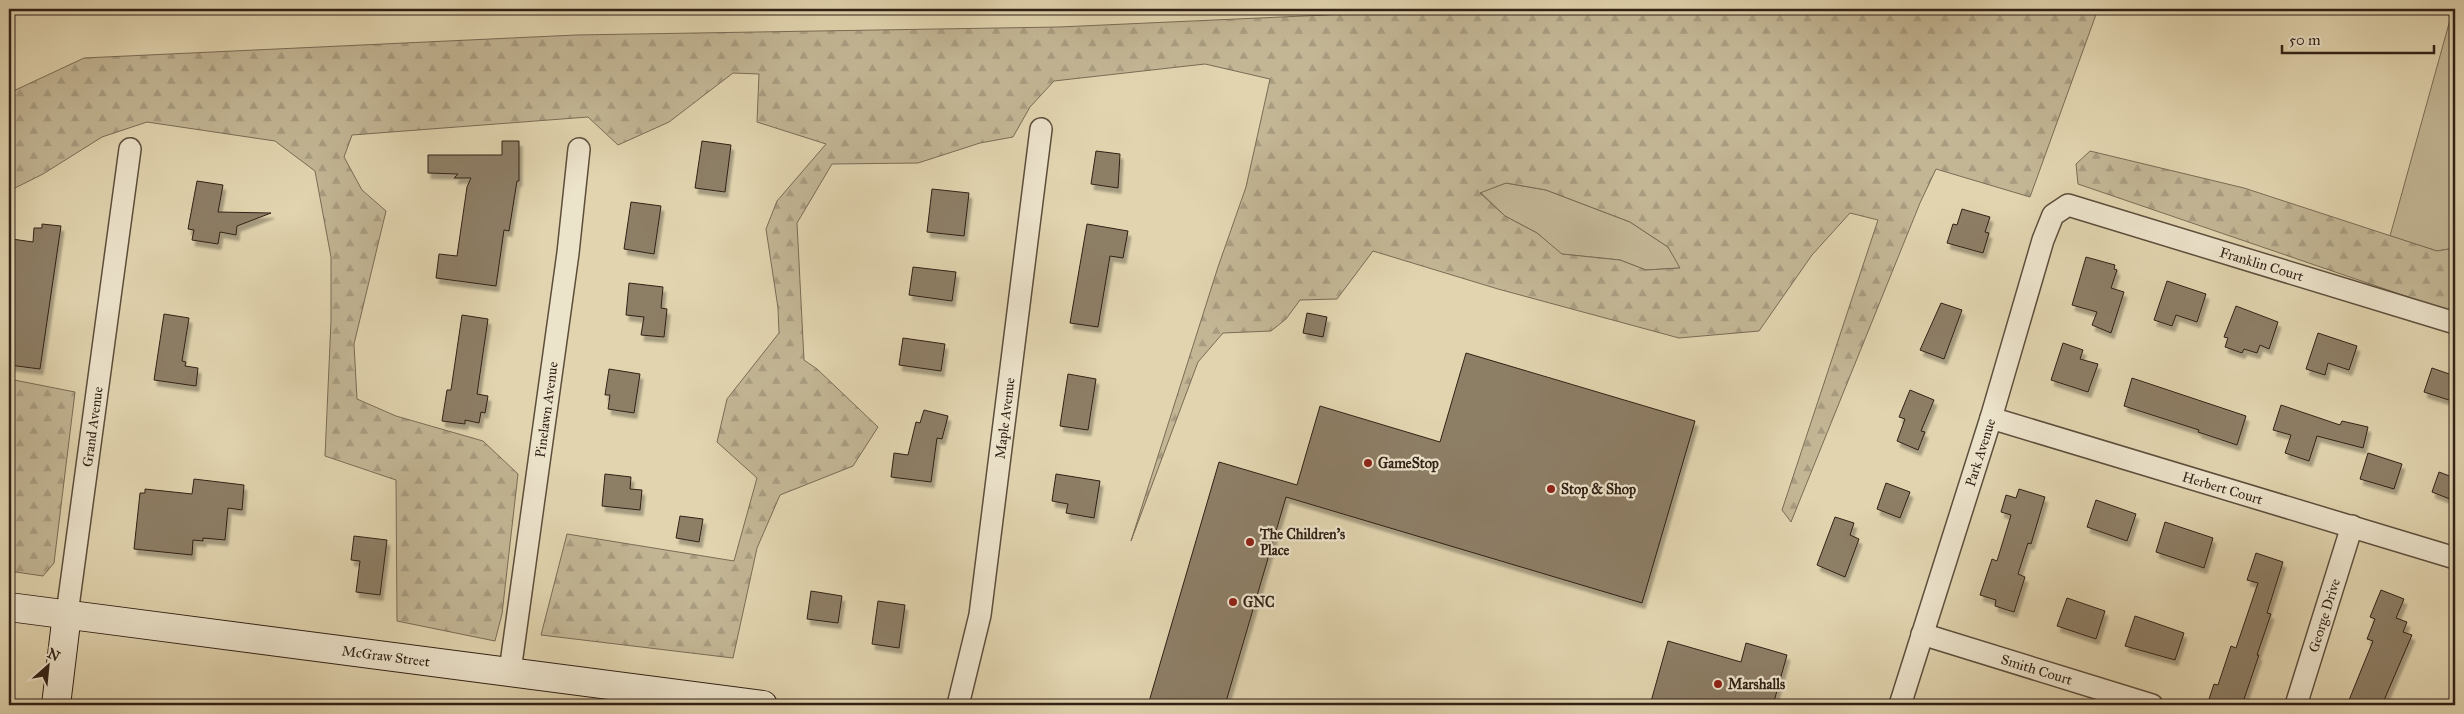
<svg xmlns="http://www.w3.org/2000/svg" width="2464" height="714" viewBox="0 0 2464 714" font-family="'IM FELL Great Primer',serif">
<defs>
<pattern id="forest-firs" width="22" height="20" patternUnits="userSpaceOnUse" patternTransform="scale(1.25)"><rect width="22" height="20" fill="#c3b695"/><path d="M5 1l3.5 6h-7zM16 11l3.5 6h-7z" fill="#a89c80"/></pattern>
<filter id="shadow"><feDropShadow dx="3" dy="5.5" stdDeviation="1" flood-color="#0004"/></filter>
</defs>
<rect width="100%" height="100%" fill="#e1d4af"/>
<filter id="stains"><feTurbulence type="fractalNoise" baseFrequency=".004" numOctaves="4"/><feColorMatrix values="0 0 0 0 .2 0 0 0 0 .09 0 0 0 0 .02 0 0 0 .5 -.17"/></filter>
<radialGradient id="worn" r=".72"><stop offset=".6" stop-color="#630" stop-opacity="0"/><stop offset="1" stop-color="#630" stop-opacity=".3"/></radialGradient>
<path fill="#c3b695" stroke="#7a6c56" d="M 2453,9 L 2455,9 L 2455,248 L 2437,251 L 2390,236 Z
M 1506,183 L 1546,190 L 1630,222 L 1668,247 L 1681,268 L 1646,270 L 1620,260 L 1561,254 L 1537,233 L 1505,216 L 1480,192 Z"/>
<path fill="url(#forest-firs)" stroke="#7a6c56" fill-rule="evenodd" d="M 1395,9 L 2098,9 L 2030,197 L 1936,169 L 1920,203 L 1791,522 L 1782,510 L 1878,220 L 1850,213 L 1812,255 L 1759,331 L 1679,338 L 1498,289 L 1373,251 L 1337,299 L 1300,300 L 1286,319 L 1271,331 L 1223,333 L 1198,362 L 1131,541 L 1218,267 L 1246,187 L 1270,79 L 1205,64 L 1054,81 L 1030,107 L 1013,137 L 980,143 L 918,163 L 832,164 L 797,223 L 804,360 L 817,369 L 878,427 L 853,466 L 780,495 L 757,548 L 733,658 L 541,635 L 567,534 L 734,561 L 757,478 L 717,442 L 727,399 L 779,333 L 778,308 L 766,229 L 777,201 L 826,144 L 757,122 L 759,74 L 733,73 L 669,122 L 618,145 L 588,117 L 352,135 L 344,157 L 362,190 L 386,211 L 354,344 L 357,399 L 396,416 L 483,441 L 518,474 L 502,614 L 495,641 L 397,621 L 396,480 L 325,456 L 331,321 L 331,257 L 315,171 L 275,141 L 147,122 L 102,137 L 43,174 L 9,191 L 9,93 L 84,58 L 576,35 L 1059,27 L 1326,15 ZM 1506,183 L 1546,190 L 1630,222 L 1668,247 L 1680,268 L 1646,270 L 1620,260 L 1562,254 L 1537,233 L 1505,216 L 1480,193 Z
M 2090,151 L 2244,188 L 2437,251 L 2455,248 L 2455,313 L 2078,184 L 2076,164 Z
M 9,379 L 75,392 L 54,563 L 43,576 L 9,571 Z"/>
<path fill="#8d7e66" stroke="#312116" filter="url(#shadow)" d="M 502,141 L 519,141 L 519,181 L 517,181 L 509,231 L 504,230 L 496,286 L 436,278 L 439,254 L 457,256 L 467,187 L 471,178 L 454,178 L 458,174 L 428,173 L 428,155 L 502,155 Z
M 702,141 L 731,145 L 725,192 L 695,188 Z
M 1096,151 L 1120,154 L 1118,188 L 1091,184 Z
M 197,181 L 223,185 L 218,212 L 271,213 L 237,226 L 236,235 L 220,232 L 218,244 L 192,240 L 194,230 L 188,229 Z
M 932,189 L 969,193 L 964,236 L 927,232 Z
M 631,202 L 661,206 L 654,254 L 624,249 Z
M 1962,209 L 1990,217 L 1985,232 L 1989,233 L 1983,253 L 1947,243 L 1953,224 L 1957,225 Z
M 42,224 L 61,226 L 40,369 L 9,365 L 9,266 L 12,239 L 33,242 L 34,228 L 42,228 Z
M 1087,224 L 1128,231 L 1123,258 L 1110,256 L 1098,327 L 1070,323 Z
M 2086,257 L 2115,265 L 2114,269 L 2117,270 L 2111,288 L 2124,292 L 2111,333 L 2092,325 L 2097,312 L 2072,305 Z
M 913,267 L 956,272 L 952,301 L 909,295 Z
M 2167,281 L 2206,294 L 2197,322 L 2176,315 L 2172,326 L 2154,320 Z
M 629,283 L 663,287 L 661,308 L 667,309 L 664,337 L 641,335 L 644,317 L 626,315 Z
M 1941,303 L 1962,310 L 1944,359 L 1920,350 Z
M 2236,306 L 2278,322 L 2269,349 L 2260,345 L 2257,353 L 2244,349 L 2242,353 L 2225,347 L 2228,338 L 2224,337 Z
M 1307,313 L 1327,317 L 1323,337 L 1303,333 Z
M 164,314 L 189,318 L 182,361 L 186,362 L 185,366 L 198,368 L 196,386 L 154,380 Z
M 462,315 L 488,319 L 477,394 L 488,396 L 485,413 L 481,412 L 479,423 L 465,420 L 465,424 L 442,421 L 447,390 L 451,390 Z
M 2318,333 L 2357,346 L 2349,370 L 2328,363 L 2325,375 L 2306,369 Z
M 903,338 L 945,344 L 941,371 L 899,365 Z
M 2063,343 L 2083,350 L 2080,359 L 2098,364 L 2088,392 L 2051,380 Z
M 1466,353 L 1695,421 L 1642,603 L 1286,497 L 1225,705 L 1148,705 L 1219,462 L 1297,485 L 1320,406 L 1440,442 Z
M 2432,368 L 2455,376 L 2455,402 L 2424,392 Z
M 609,369 L 640,374 L 634,413 L 608,409 L 610,395 L 605,395 Z
M 1068,374 L 1096,379 L 1088,430 L 1060,426 Z
M 2132,378 L 2246,416 L 2237,445 L 2198,432 L 2199,430 L 2124,406 Z
M 1910,390 L 1934,400 L 1921,431 L 1925,432 L 1918,450 L 1897,441 L 1905,419 L 1899,417 Z
M 2281,405 L 2340,425 L 2342,421 L 2368,427 L 2363,448 L 2317,436 L 2309,461 L 2285,453 L 2291,435 L 2273,430 Z
M 924,410 L 948,416 L 942,439 L 937,438 L 931,482 L 891,477 L 894,453 L 908,455 L 916,422 L 920,423 Z
M 2368,453 L 2402,464 L 2394,489 L 2360,479 Z
M 2439,472 L 2455,478 L 2455,501 L 2432,492 Z
M 605,474 L 631,477 L 630,489 L 642,490 L 640,510 L 602,506 Z
M 1056,474 L 1100,481 L 1094,518 L 1066,513 L 1068,504 L 1052,501 Z
M 194,479 L 244,485 L 242,510 L 228,508 L 225,540 L 203,538 L 203,541 L 193,540 L 192,555 L 134,549 L 140,493 L 145,493 L 145,489 L 192,494 Z
M 1886,483 L 1910,492 L 1900,518 L 1877,509 Z
M 2019,489 L 2045,497 L 2031,544 L 2028,543 L 2018,574 L 2025,577 L 2014,612 L 1995,606 L 1996,600 L 1980,595 L 1992,559 L 1997,561 L 2011,515 L 2001,512 L 2006,495 L 2016,498 Z
M 2096,500 L 2136,514 L 2127,541 L 2087,527 Z
M 680,516 L 703,519 L 699,542 L 676,538 Z
M 1835,517 L 1854,523 L 1850,535 L 1859,539 L 1845,577 L 1817,565 Z
M 2165,522 L 2213,538 L 2204,568 L 2156,552 Z
M 354,536 L 387,540 L 380,595 L 356,592 L 360,561 L 351,560 Z
M 2256,553 L 2283,562 L 2267,613 L 2271,614 L 2257,655 L 2259,655 L 2242,705 L 2207,705 L 2214,684 L 2218,685 L 2231,646 L 2236,648 L 2258,583 L 2247,580 Z
M 2381,590 L 2404,599 L 2396,618 L 2407,622 L 2403,632 L 2412,635 L 2382,705 L 2347,705 L 2373,641 L 2367,639 L 2375,619 L 2370,617 Z
M 811,591 L 842,596 L 838,623 L 807,619 Z
M 2067,598 L 2105,611 L 2096,639 L 2057,626 Z
M 878,601 L 905,605 L 899,648 L 872,644 Z
M 2135,616 L 2184,633 L 2175,660 L 2125,646 Z
M 1668,641 L 1741,662 L 1746,643 L 1787,655 L 1773,705 L 1650,705 Z"/>
<g fill="none" stroke-linecap="round" stroke-linejoin="round">
<g stroke="#5d4e3c" stroke-width="24">
<g id="street">
<path id="s1" d="M 1991,418 L 2455,558"/>
<path id="s2" d="M 67,614 L 130,149"/>
<path id="s3" d="M 1922,634 L 2152,705"/>
<path id="s4" d="M 510,671 L 568,253 L 579,149"/>
<path id="s5" d="M 958,705 L 980,615 L 1041,129"/>
<path id="s6" d="M 1900,705 L 1991,418 L 2043,240 L 2053,215 L 2068,205 L 2455,323"/>
<path id="s7" d="M 2296,705 L 2352,526"/>
</g>
</g>
<g stroke="#312116" stroke-width="30">
<g id="secondary">
<path id="s8" d="M 9,607 L 763,705"/>
<path d="M 56,705 L 67,614"/>
</g>
</g>
<use href="#street" stroke="#ece3cb" stroke-width="21"/>
<use href="#secondary" stroke="#ece3cb" stroke-width="28"/>
</g>
<g fill="#8f2418" stroke="#ece3cb" stroke-width="2">
<circle cx="1368" cy="463" r="5"/>
<circle cx="1551" cy="489" r="5"/>
<circle cx="1250" cy="542" r="5"/>
<circle cx="1233" cy="602" r="5"/>
<circle cx="1718" cy="684" r="5"/>
</g>
<g text-anchor="middle" stroke-width="4.5" stroke-linejoin="round" paint-order="stroke">
<g font-size="14" fill="#312116" stroke="#ece3cb">
<text dy="5" stroke="none"><textPath href="#s6" startOffset="734">Franklin Court</textPath></text>
<text dy="5" stroke="none"><textPath href="#s4" startOffset="264">Pinelawn Avenue</textPath></text>
<text dy="5" stroke="none"><textPath href="#s5" startOffset="291">Maple Avenue</textPath></text>
<text dy="5" stroke="none"><textPath href="#s2" startOffset="189">Grand Avenue</textPath></text>
<text dy="5" stroke="none"><textPath href="#s6" startOffset="265">Park Avenue</textPath></text>
<text dy="5" stroke="none"><textPath href="#s1" startOffset="242">Herbert Court</textPath></text>
<text dy="5" stroke="none"><textPath href="#s7" startOffset="94">George Drive</textPath></text>
<text dy="5" stroke="none"><textPath href="#s8" startOffset="380">McGraw Street</textPath></text>
<text dy="5" stroke="none"><textPath href="#s3" startOffset="120">Smith Court</textPath></text>
</g>
<g font-size="14" font-weight="bold" fill="#312116" stroke="#ece3cb" text-anchor="start">
<text x="1378" y="468">GameStop</text>
<text x="1561" y="494">Stop &amp; Shop</text>
<text x="1260" y="539">The Children's<tspan x="1260" dy="16">Place</tspan></text>
<text x="1243" y="607">GNC</text>
<text x="1728" y="689">Marshalls</text>
</g>
</g>
<rect width="2464" height="714" fill="none" stroke="#e1d4af" stroke-width="30"/>
<rect x="10" y="10" width="2444" height="694" fill="none" stroke="#312116" stroke-width="2.5"/>
<rect x="15" y="15" width="2434" height="684" fill="none" stroke="#312116"/>
<g transform="translate(48 666) rotate(27)" stroke="#ece3cb" stroke-width="4" paint-order="stroke">
<path d="M0-4L9 19L0 12L-9 19Z" fill="#312116"/>
<text y="-8" font-size="14" font-weight="bold" text-anchor="middle" fill="#312116">N</text>
</g>
<path d="M2282 45v8h152v-8" fill="none" stroke="#312116" stroke-width="2.5"/>
<text x="2289" y="45" font-size="15" fill="#312116" stroke="#ece3cb" stroke-width="4" paint-order="stroke">50 m</text>
<rect width="100%" height="100%" filter="url(#stains)"/>
<rect width="100%" height="100%" fill="url(#worn)"/>
</svg>
